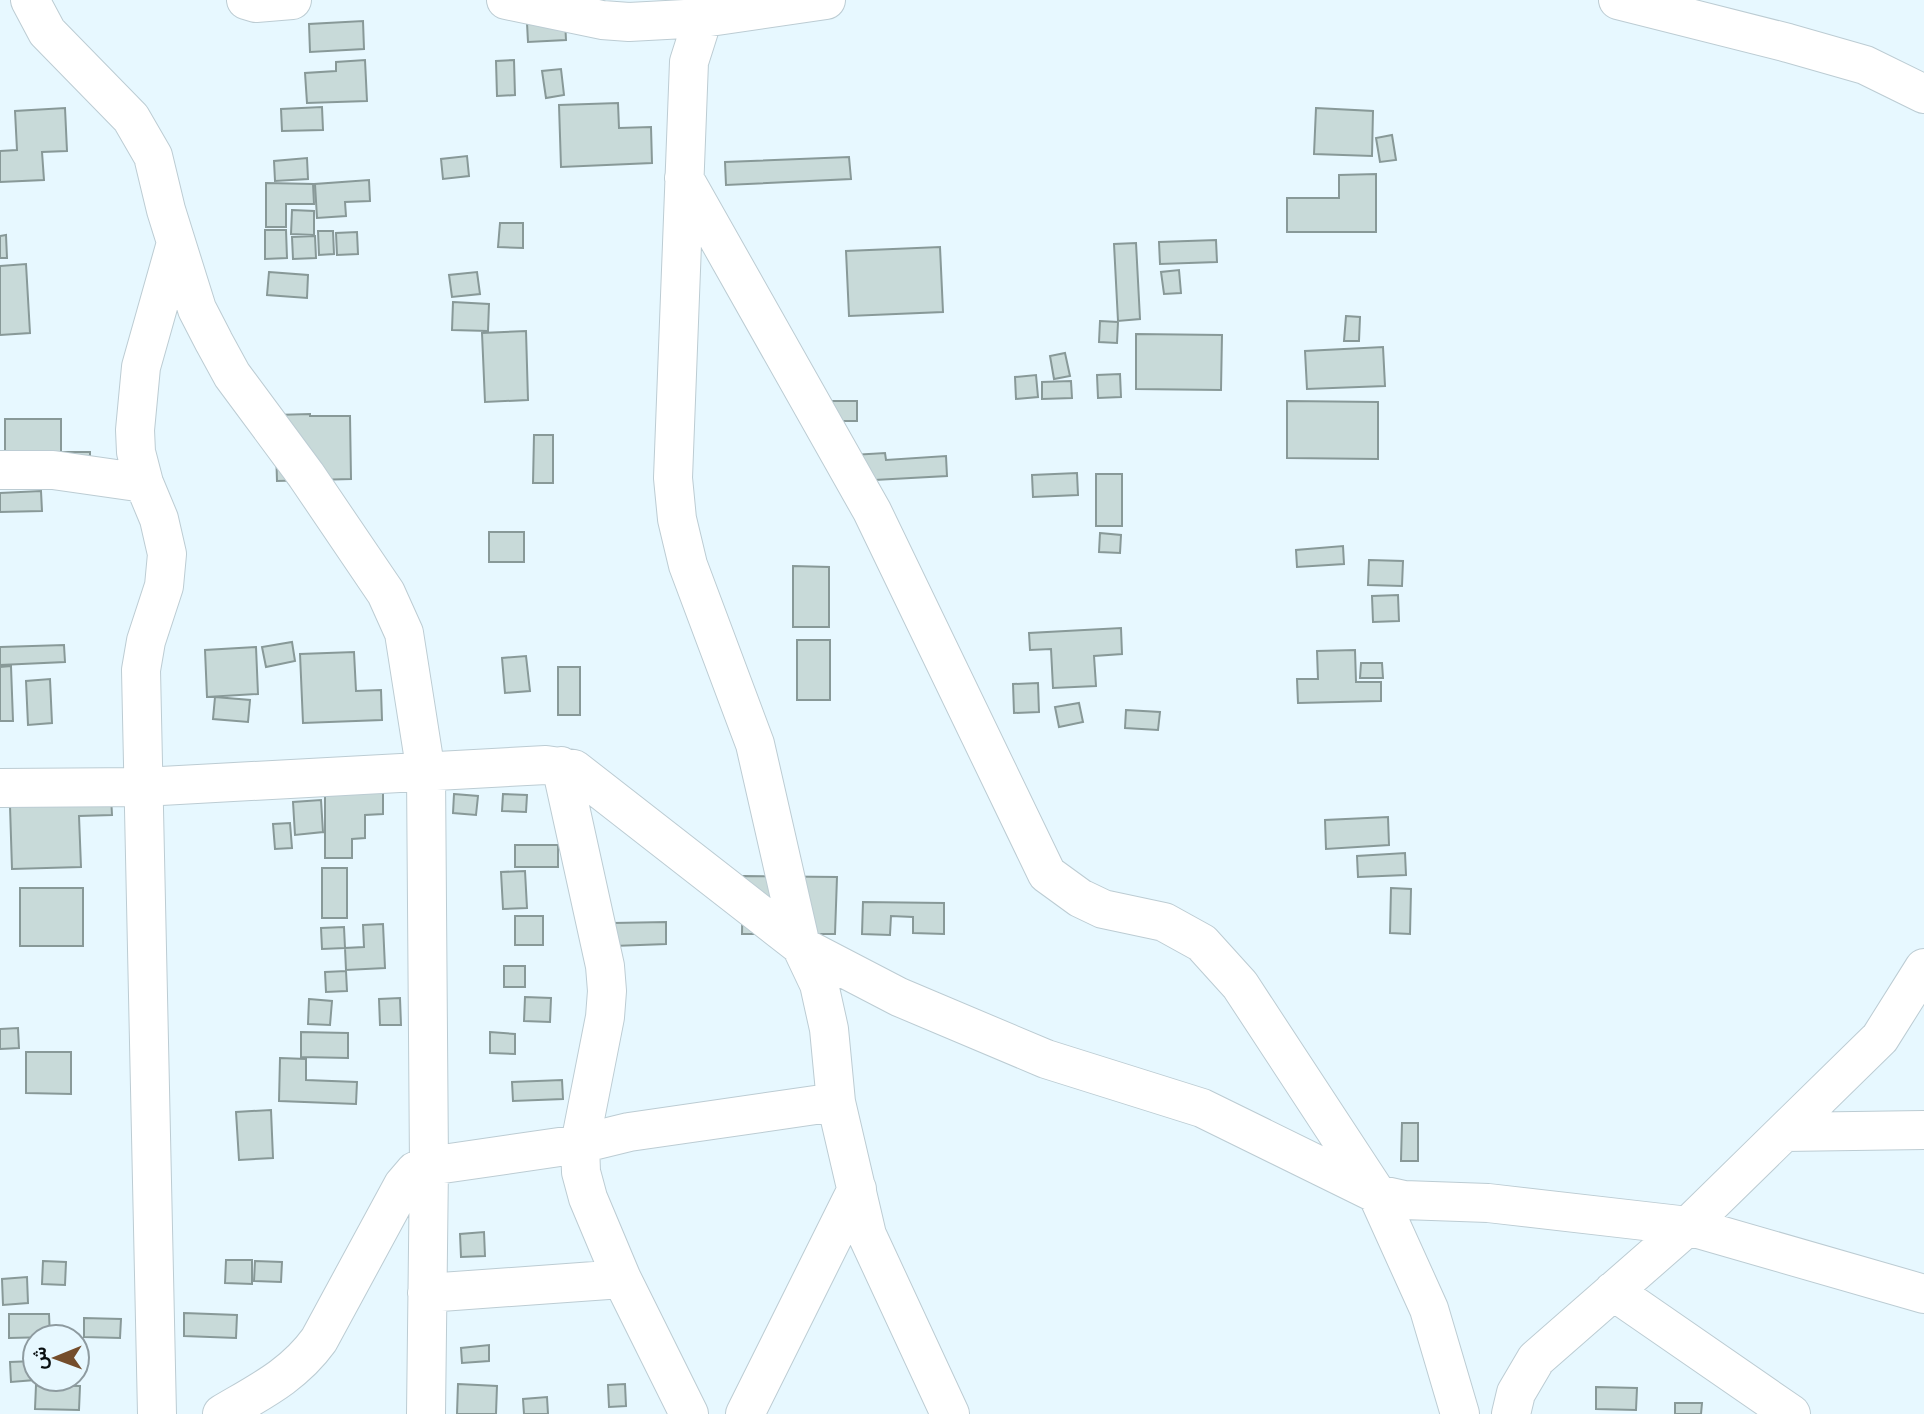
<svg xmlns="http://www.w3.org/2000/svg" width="1924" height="1414" viewBox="0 0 1924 1414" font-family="Karla,Vazirmatn,sans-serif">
<rect width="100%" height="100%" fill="#e7f8ff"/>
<path fill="#c8dad9" stroke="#889998" stroke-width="2" d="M 565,20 L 566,40 L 528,42 L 527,23 Z
M 363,21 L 364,49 L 310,52 L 309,24 Z
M 365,60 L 367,101 L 307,103 L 305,73 L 336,71 L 336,62 Z
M 514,60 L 515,95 L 497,96 L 496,61 Z
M 561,69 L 564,95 L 546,98 L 542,71 Z
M 618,103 L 619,128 L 651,127 L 652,163 L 561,167 L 559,105 Z
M 322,107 L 323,130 L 282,131 L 281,109 Z
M 65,108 L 67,151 L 42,152 L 44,180 L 0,182 L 0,151 L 17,150 L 15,111 Z
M 1316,108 L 1373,111 L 1372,156 L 1314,154 Z
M 1392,135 L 1396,160 L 1380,162 L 1376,138 Z
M 467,156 L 469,176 L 443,179 L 441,159 Z
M 849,157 L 851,179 L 726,185 L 725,162 Z
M 307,158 L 308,179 L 275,181 L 274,161 Z
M 1376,174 L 1376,232 L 1287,232 L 1287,198 L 1339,198 L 1339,175 Z
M 369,180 L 370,201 L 345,202 L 346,216 L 317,218 L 315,184 Z
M 266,183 L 313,184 L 314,204 L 286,204 L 286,227 L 266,227 Z
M 292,210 L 314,211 L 314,235 L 291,234 Z
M 500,223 L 523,223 L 523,248 L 498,247 Z
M 265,230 L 286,230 L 287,258 L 265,259 Z
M 318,231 L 333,231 L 334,254 L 319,255 Z
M 357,232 L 358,254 L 337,255 L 336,233 Z
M 6,235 L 7,258 L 0,258 L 0,236 Z
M 315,236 L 316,258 L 293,259 L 292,237 Z
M 1216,240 L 1217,262 L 1160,264 L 1159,242 Z
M 1136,243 L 1140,319 L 1118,321 L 1114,244 Z
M 940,247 L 943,312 L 849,316 L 846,251 Z
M 26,264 L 30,333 L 0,335 L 0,266 Z
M 1179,270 L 1181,293 L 1164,294 L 1161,272 Z
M 269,272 L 308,275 L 307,298 L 267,295 Z
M 477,272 L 480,294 L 452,297 L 449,275 Z
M 453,302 L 489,304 L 488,331 L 452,330 Z
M 1346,316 L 1360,317 L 1359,341 L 1344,341 Z
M 1100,321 L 1118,322 L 1117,343 L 1099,342 Z
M 526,331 L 528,400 L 485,402 L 482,333 Z
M 1136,334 L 1222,335 L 1221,390 L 1136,389 Z
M 1383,347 L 1385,386 L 1307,389 L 1305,351 Z
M 1065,353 L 1070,376 L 1054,379 L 1050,356 Z
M 1120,374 L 1121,397 L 1098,398 L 1097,375 Z
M 1036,375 L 1038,397 L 1016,399 L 1015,377 Z
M 1071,381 L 1072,398 L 1042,399 L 1042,382 Z
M 816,401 L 857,401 L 857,421 L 816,421 Z
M 1287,401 L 1378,402 L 1378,459 L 1287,458 Z
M 310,414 L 310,416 L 350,416 L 351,479 L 277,481 L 275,415 Z
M 5,419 L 61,419 L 61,452 L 90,452 L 90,483 L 5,483 Z
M 534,435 L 553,435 L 553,483 L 533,483 Z
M 885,453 L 886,460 L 946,456 L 947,476 L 838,482 L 836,456 Z
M 1077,473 L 1078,495 L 1033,497 L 1032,475 Z
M 1096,474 L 1122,474 L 1122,526 L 1096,526 Z
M 41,491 L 42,511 L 0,512 L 0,493 Z
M 489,532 L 524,532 L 524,562 L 489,562 Z
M 1100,533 L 1121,535 L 1120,553 L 1099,552 Z
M 1343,546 L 1344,564 L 1297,567 L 1296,550 Z
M 1369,560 L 1403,561 L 1402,586 L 1368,585 Z
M 793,566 L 829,567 L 829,627 L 793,627 Z
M 1398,595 L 1399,621 L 1373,622 L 1372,596 Z
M 1121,628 L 1122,654 L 1094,656 L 1096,686 L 1053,688 L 1051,649 L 1030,650 L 1029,633 Z
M 797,640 L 830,640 L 830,700 L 797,700 Z
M 292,642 L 295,661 L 266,667 L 262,647 Z
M 64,645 L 65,662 L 0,665 L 0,647 Z
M 256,647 L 258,694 L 207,697 L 205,650 Z
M 1355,650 L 1356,682 L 1381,682 L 1381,701 L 1298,703 L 1297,679 L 1318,679 L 1317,651 Z
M 354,652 L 356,691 L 381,690 L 382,720 L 303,723 L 300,654 Z
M 526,656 L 530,691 L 505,693 L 502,658 Z
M 1361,663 L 1382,663 L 1383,678 L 1360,678 Z
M 11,666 L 13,721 L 0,721 L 0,667 Z
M 558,667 L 580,667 L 580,715 L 558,715 Z
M 50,679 L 52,723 L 28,725 L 26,681 Z
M 1038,683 L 1039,712 L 1014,713 L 1013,684 Z
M 215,697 L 250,700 L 248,722 L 213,719 Z
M 1079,703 L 1083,722 L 1059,727 L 1055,707 Z
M 1126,710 L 1160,712 L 1158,730 L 1125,728 Z
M 110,777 L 112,815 L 79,816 L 81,867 L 12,869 L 10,806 Z
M 325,793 L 383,793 L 383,814 L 365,815 L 365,838 L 352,839 L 352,858 L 325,858 Z
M 454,794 L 478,796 L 476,815 L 453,813 Z
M 503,794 L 527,795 L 526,812 L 502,811 Z
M 321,800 L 323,832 L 295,835 L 293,802 Z
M 1388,817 L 1389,845 L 1326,849 L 1325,820 Z
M 290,823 L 292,848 L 275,849 L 273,824 Z
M 515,845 L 558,845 L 558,867 L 515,867 Z
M 1405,853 L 1406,875 L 1358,877 L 1357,856 Z
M 322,868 L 347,868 L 347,918 L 322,918 Z
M 525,871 L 527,908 L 503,909 L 501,872 Z
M 743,876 L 837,877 L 835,934 L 742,934 Z
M 20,888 L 83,888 L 83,946 L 20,946 Z
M 1391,888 L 1411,889 L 1410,934 L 1390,933 Z
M 863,902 L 944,903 L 944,934 L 913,933 L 913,917 L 891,916 L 890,935 L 862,934 Z
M 515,916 L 543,916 L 543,945 L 515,945 Z
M 666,922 L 666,944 L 614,946 L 613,923 Z
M 383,924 L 385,968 L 346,970 L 345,948 L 364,947 L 363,925 Z
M 344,927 L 345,948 L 322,949 L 321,928 Z
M 504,966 L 525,966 L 525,987 L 504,987 Z
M 346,971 L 347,991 L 326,992 L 325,972 Z
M 525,997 L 551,998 L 550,1022 L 524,1021 Z
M 400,998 L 401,1025 L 380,1025 L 379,999 Z
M 309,999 L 332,1001 L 330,1025 L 308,1024 Z
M 18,1028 L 19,1048 L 0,1049 L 0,1029 Z
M 301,1032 L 348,1033 L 348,1058 L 301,1057 Z
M 490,1032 L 515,1034 L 515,1054 L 490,1053 Z
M 26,1052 L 71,1052 L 71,1094 L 26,1093 Z
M 280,1058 L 306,1059 L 306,1080 L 357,1082 L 356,1104 L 279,1101 Z
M 562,1080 L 563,1099 L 513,1101 L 512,1082 Z
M 271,1110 L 273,1158 L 239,1160 L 236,1112 Z
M 1402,1123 L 1418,1123 L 1418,1161 L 1401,1161 Z
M 484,1232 L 485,1256 L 461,1257 L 460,1234 Z
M 226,1260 L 252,1260 L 252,1284 L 225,1283 Z
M 43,1261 L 66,1262 L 65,1285 L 42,1284 Z
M 255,1261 L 282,1262 L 281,1282 L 254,1281 Z
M 27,1277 L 28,1303 L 3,1305 L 2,1279 Z
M 184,1313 L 237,1315 L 236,1338 L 184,1336 Z
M 9,1314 L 49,1314 L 50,1337 L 9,1338 Z
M 84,1318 L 121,1319 L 120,1338 L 84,1337 Z
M 489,1345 L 489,1361 L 462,1363 L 461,1348 Z
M 34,1361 L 35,1380 L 11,1382 L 10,1362 Z
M 458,1384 L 497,1386 L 496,1414 L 457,1414 Z
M 625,1384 L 626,1406 L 609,1407 L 608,1385 Z
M 36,1385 L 80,1386 L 79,1410 L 35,1409 Z
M 1596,1387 L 1637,1388 L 1636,1410 L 1596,1409 Z
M 547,1397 L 548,1414 L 524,1414 L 523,1399 Z
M 1675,1403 L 1702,1403 L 1701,1414 L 1675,1414 Z"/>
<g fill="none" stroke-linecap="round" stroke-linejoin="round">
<g stroke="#bcccd3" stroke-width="40">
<path id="minor" d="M 30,0 L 47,32 L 131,118 L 153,156 L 166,210 L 197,309 L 214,342 L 232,375 L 306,475 L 386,593 L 404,633 L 426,773 L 429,1166 L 426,1414
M 246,0 L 256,3 L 292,0
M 506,0 L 602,20 L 629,22 L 703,18 L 826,0
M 713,0 L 703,18 L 689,62 L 673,478 L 677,519 L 688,565 L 755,744 L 801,946 L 819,984 L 829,1029 L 836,1102 L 867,1235 L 950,1414
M 1618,0 L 1788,43 L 1865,65 L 1924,94
M 684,178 L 872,511 L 1047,874 L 1080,898 L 1103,909 L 1164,922 L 1202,943 L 1240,985 L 1377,1194 L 1429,1309 L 1460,1414
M 0,470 L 53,470 L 144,483
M 561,766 L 605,966 L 607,991 L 605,1017 L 580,1144 L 581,1172 L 588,1198 L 622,1279 L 689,1414
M 0,788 L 143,787 L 546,765 L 574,769 L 801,946 L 899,997 L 1046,1059 L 1202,1108 L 1377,1194 L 1404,1200 L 1488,1203 L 1688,1226 L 1924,1294
M 1784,1132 L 1924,1130
M 1613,1291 L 1791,1414
M 427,1293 L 622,1279
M 157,1414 L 141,670 L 146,641 L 164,586 L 167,554 L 159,519 L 144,483 L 136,452 L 135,430 L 141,367 L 176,243
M 222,1414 C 259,1392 293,1376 319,1340 L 403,1185 L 415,1171 L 429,1166 L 580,1144 L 629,1132 L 836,1102
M 745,1414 L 857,1189
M 1511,1414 L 1516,1393 L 1536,1359 L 1688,1226 L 1880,1038 L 1924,968"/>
</g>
<use href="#minor" stroke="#fff" stroke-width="38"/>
</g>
<g transform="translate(56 1358) rotate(269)"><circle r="33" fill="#e7f8ff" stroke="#8e9ba0" stroke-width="2"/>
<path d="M0-5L12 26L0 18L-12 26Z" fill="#744d2b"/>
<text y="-10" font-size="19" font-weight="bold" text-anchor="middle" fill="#090f11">ش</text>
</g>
</svg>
